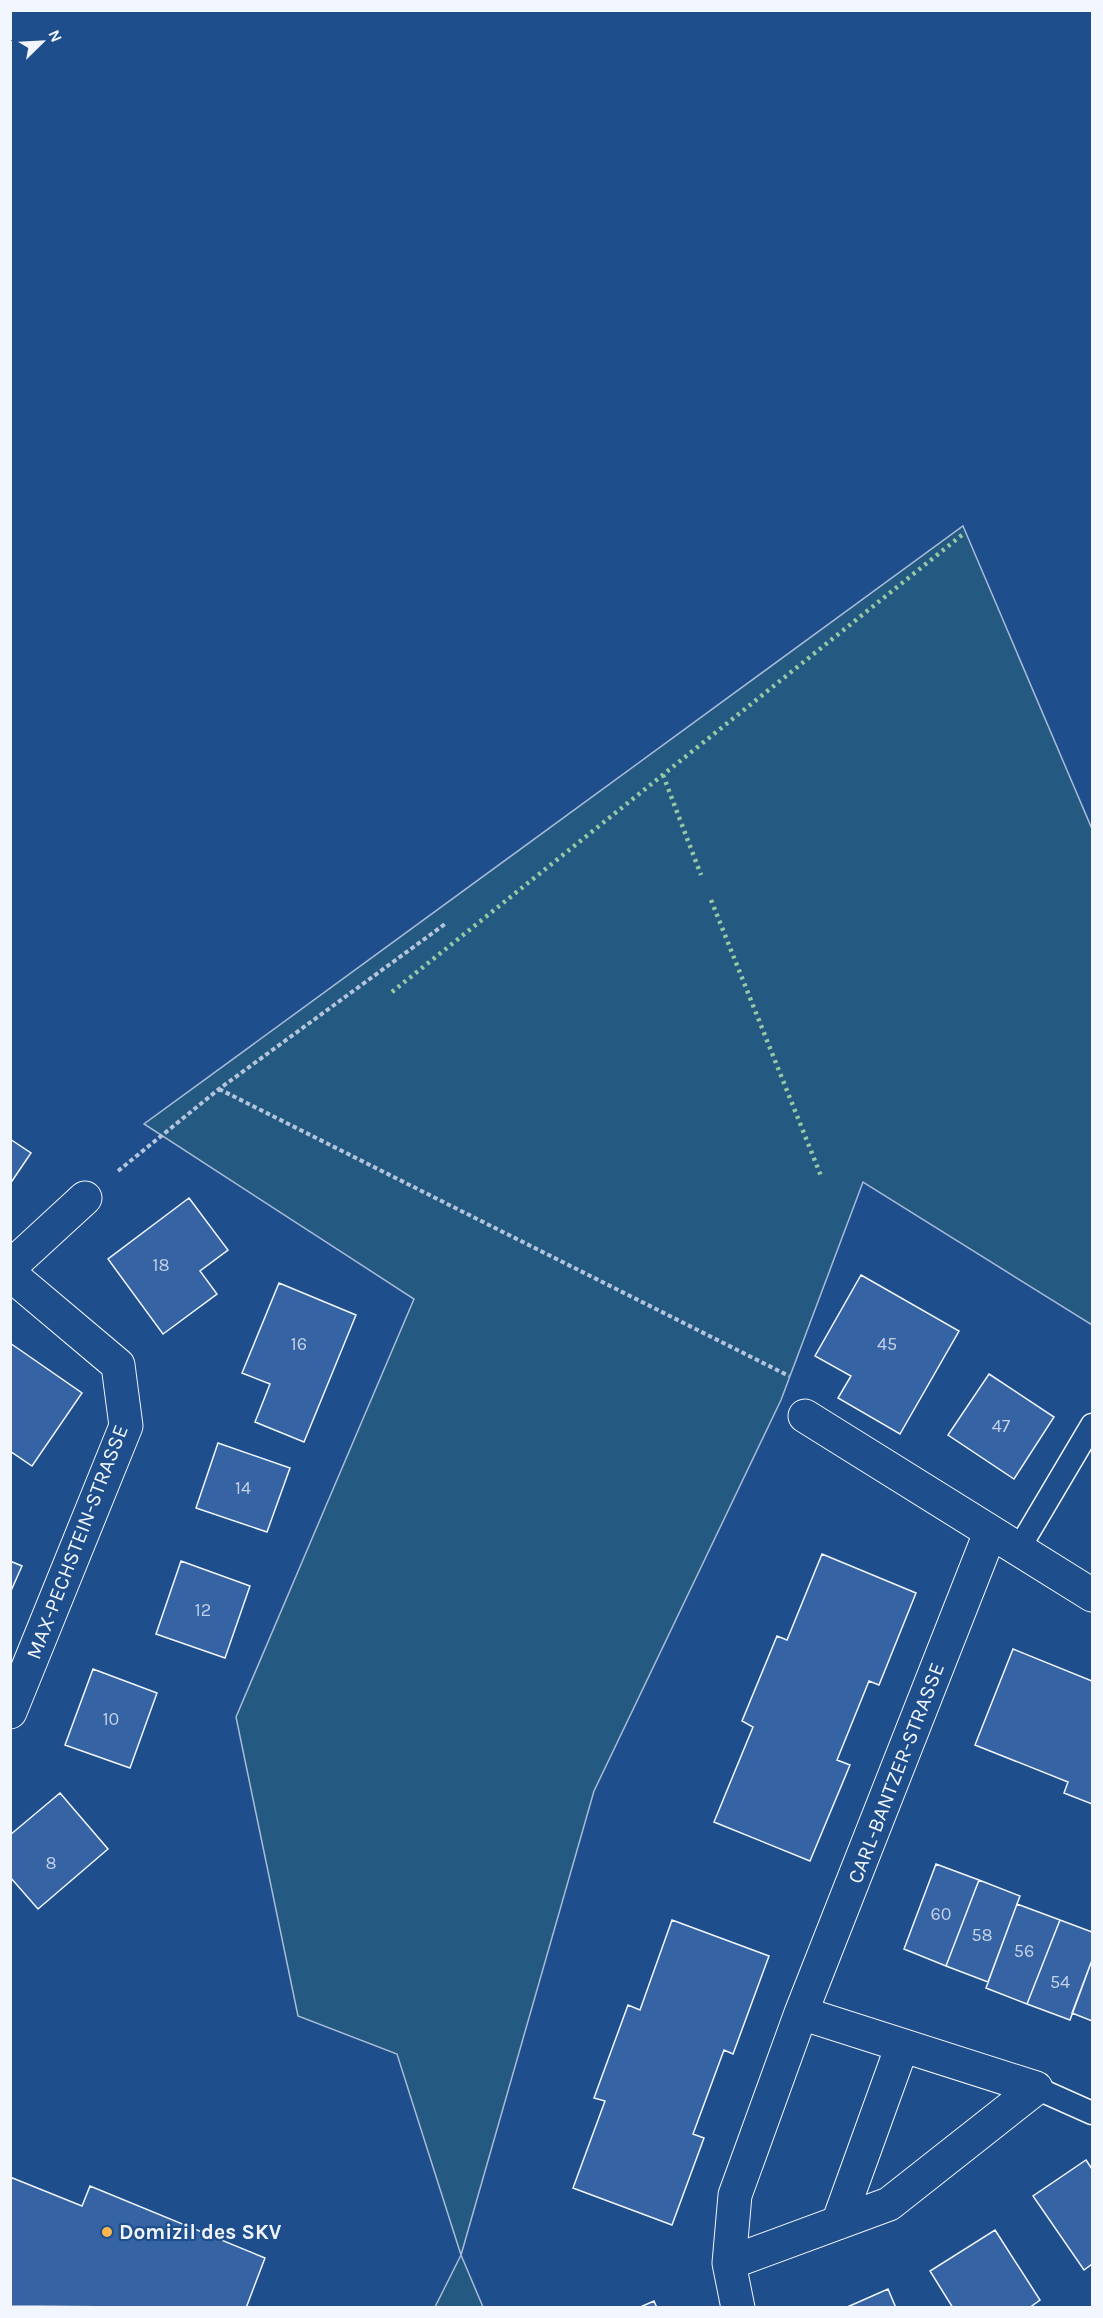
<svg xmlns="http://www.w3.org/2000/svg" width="1103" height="2318" viewBox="0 0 1103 2318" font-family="Karla,sans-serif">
<rect width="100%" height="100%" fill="#1f4e8c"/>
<path fill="#245a82" stroke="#a8bbd7" stroke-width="1.5" d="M 963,526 L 1092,829 L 1092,1325 L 863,1182 L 781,1400 L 594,1791 L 461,2255 L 483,2307 L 435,2307 L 461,2255 L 397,2054 L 298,2016 L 236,1717 L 414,1299 L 144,1124 Z"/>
<path fill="#3563a3" stroke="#f2f6ff" stroke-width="1.5" d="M 10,1139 L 31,1153 L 10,1184 Z
M 189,1198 L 228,1250 L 200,1271 L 217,1294 L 163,1334 L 108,1259 Z
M 861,1275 L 959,1331 L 900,1434 L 838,1398 L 851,1376 L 815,1356 Z
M 279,1283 L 356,1315 L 304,1442 L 255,1422 L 270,1384 L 242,1373 Z
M 10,1343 L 82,1393 L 32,1466 L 10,1451 Z
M 989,1374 L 1054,1417 L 1014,1479 L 948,1435 Z
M 218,1443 L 290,1468 L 267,1532 L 196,1508 Z
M 822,1554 L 916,1593 L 879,1685 L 869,1681 L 837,1760 L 850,1765 L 810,1861 L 714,1822 L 753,1727 L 742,1721 L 777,1636 L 787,1640 Z
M 10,1561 L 22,1566 L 10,1593 Z
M 181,1561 L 250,1586 L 225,1658 L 156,1634 Z
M 1013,1649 L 1092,1681 L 1092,1804 L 1064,1793 L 1068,1782 L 975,1745 Z
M 93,1669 L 157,1693 L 130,1768 L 65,1745 Z
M 60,1793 L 108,1849 L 38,1909 L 10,1877 L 10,1835 Z
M 936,1864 L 979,1880 L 946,1966 L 904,1949 Z
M 979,1880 L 1020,1896 L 988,1982 L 946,1966 Z
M 1017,1904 L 1060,1920 L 1027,2004 L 986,1988 Z
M 672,1920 L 769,1956 L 733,2054 L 724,2050 L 693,2134 L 704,2138 L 672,2225 L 573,2188 L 605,2101 L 594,2098 L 628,2005 L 640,2010 Z
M 1060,1920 L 1092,1932 L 1092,1960 L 1070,2020 L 1027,2004 Z
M 1092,1960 L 1092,2021 L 1072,2013 Z
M 1086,2160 L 1092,2169 L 1092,2264 L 1084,2270 L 1033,2196 Z
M 10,2177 L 82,2206 L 90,2186 L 265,2258 L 246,2308 L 10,2306 Z
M 995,2230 L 1040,2300 L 1029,2308 L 953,2308 L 930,2271 Z
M 888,2289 L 896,2308 L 845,2308 Z
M 654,2301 L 657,2308 L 638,2308 Z"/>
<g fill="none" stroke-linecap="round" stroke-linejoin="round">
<g stroke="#f2f6ff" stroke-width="25">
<path id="lane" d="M 1018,1550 L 1092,1425
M 1036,2088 L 1092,2113"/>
</g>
<g stroke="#f2f6ff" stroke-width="35">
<path id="street" d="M 10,1267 L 85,1198
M 10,1274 L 118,1365 L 126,1426 L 10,1712
M 805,1416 L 1092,1595
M 838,2223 L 902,2046
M 729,2263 L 889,2204 L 1036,2088 L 801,2013
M 738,2308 L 729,2263 L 735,2195 L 801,2013 L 990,1533"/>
</g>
<path stroke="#b3c4dc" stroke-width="4" stroke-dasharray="4.5 3" stroke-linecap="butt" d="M 219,1089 L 789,1376
M 118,1171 L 219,1089 L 445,924"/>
<use href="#lane" stroke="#1f4e8c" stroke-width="22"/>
<use href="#street" stroke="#1f4e8c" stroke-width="33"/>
<path stroke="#97c8a6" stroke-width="4.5" stroke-dasharray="3 4.5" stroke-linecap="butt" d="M 663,775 L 701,875
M 711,900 L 821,1176
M 392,992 L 962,535"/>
</g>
<circle fill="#ffb74d" stroke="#1f4e8c" stroke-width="2" cx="107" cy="2232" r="6"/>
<g text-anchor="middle" stroke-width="4.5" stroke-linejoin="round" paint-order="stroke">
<g font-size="18" fill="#c3d1e8">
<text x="161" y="1271">18</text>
<text x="299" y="1350">16</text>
<text x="887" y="1350">45</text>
<text x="1001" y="1432">47</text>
<text x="243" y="1494">14</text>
<text x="203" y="1616">12</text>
<text x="111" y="1725">10</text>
<text x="51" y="1869">8</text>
<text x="941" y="1920">60</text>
<text x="982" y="1941">58</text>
<text x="1024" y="1957">56</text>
<text x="1060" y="1988">54</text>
</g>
<g font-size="21" fill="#f2f6ff" stroke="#1f4e8c">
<text transform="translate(77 1542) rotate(-69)" y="7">MAX-PECHSTEIN-STRASSE</text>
<text transform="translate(896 1773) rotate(-69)" y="7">CARL-BANTZER-STRASSE</text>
</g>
<g font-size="21" font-weight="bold" fill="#f2f6ff" stroke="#1f4e8c" text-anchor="start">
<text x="119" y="2239">Domizil des SKV</text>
</g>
</g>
<rect width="1103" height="2318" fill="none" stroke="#f2f6ff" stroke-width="24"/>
<g transform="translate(42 42) rotate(66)" stroke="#1f4e8c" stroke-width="4.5" paint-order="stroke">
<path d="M0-4.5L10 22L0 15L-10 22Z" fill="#f2f6ff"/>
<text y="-9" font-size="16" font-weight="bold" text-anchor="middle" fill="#f2f6ff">N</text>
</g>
</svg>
